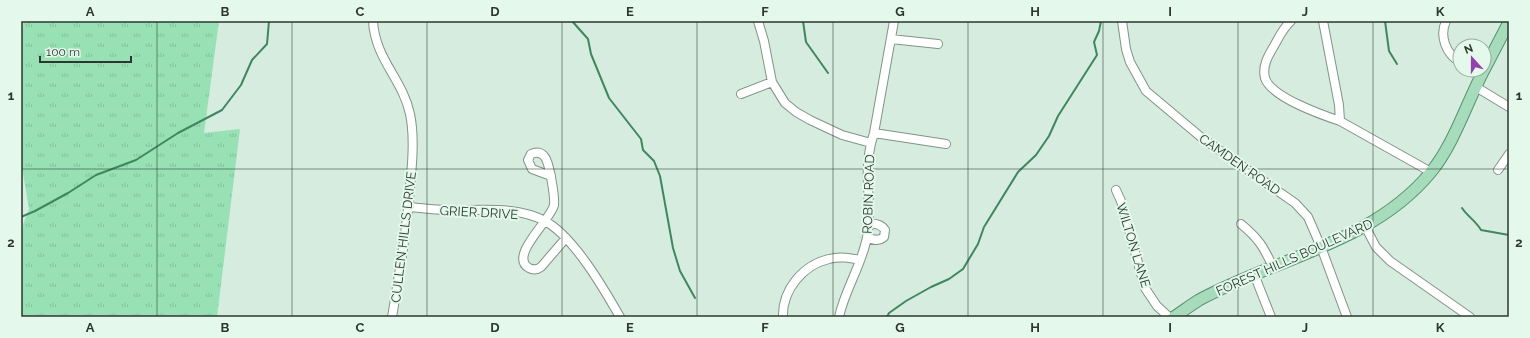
<svg xmlns="http://www.w3.org/2000/svg" width="1530" height="338" viewBox="0 0 1530 338" font-family="Raleway,sans-serif">
<defs>
<pattern id="grass-tufts" width="24" height="20" patternUnits="userSpaceOnUse"><rect width="24" height="20" fill="#97e1b4"/><path d="M3 7l-1-3M5 7V3M7 7l1-3M15 17l-1-3M17 17v-4M19 17l1-3" fill="none" stroke="#82c29b"/></pattern>
</defs>
<rect width="100%" height="100%" fill="#d6ecde"/>
<path fill="url(#grass-tufts)" d="M 24,21 L 219,21 L 204,133 L 240,129 L 217,317 L 21,317 L 21,230 L 29,209 L 21,161 L 21,35 Z"/>
<g fill="none" stroke-linecap="round" stroke-linejoin="round">
<path stroke="#3f8760" stroke-width="2" d="M 572,21 L 588,39 L 591,54 L 609,98 L 641,139 L 643,150 L 654,161 L 660,176 L 673,248 L 680,271 L 695,298
M 803,21 L 806,42 L 828,73
M 1385,21 L 1389,51 L 1397,64
M 1462,208 C 1468,217 1476,221 1481,230 L 1509,235
M 21,217 L 35,211 L 68,193 L 96,175 L 136,160 L 178,133 L 222,110 L 241,85 L 252,60 L 267,44 L 269,21
M 887,317 L 889,313 L 906,301 L 931,287 L 949,279 L 963,269 L 978,244 L 984,227 L 1018,172 L 1036,155 L 1049,136 L 1058,116 L 1097,55 L 1094,42 L 1099,31 L 1101,21"/>
<g stroke="#809487" stroke-width="10">
<path id="minor" d="M 373,21 C 375,59 403,80 410,114 C 414,133 413,155 411,175 C 408,222 400,270 392,317
M 758,21 L 764,41 L 772,82 L 785,103 L 796,112 L 810,120 L 842,135 L 871,143
M 1122,21 L 1126,49 L 1130,62 L 1146,91 L 1202,138 L 1295,203 L 1308,217 L 1321,247 L 1347,317
M 1291,21 C 1283,28 1279,37 1274,46 C 1268,56 1262,66 1265,78 C 1271,97 1322,115 1340,121
M 1323,21 L 1339,105 L 1340,121 L 1431,172
M 1446,21 C 1439,36 1446,54 1460,62
M 891,39 L 938,44
M 1476,87 L 1509,107
M 741,94 L 772,82
M 874,133 L 946,144
M 1498,170 L 1509,154
M 551,176 L 532,169 L 528,160 L 531,154 C 538,151 543,153 546,159 C 550,167 555,197 554,205 C 551,220 508,256 529,268 C 533,270 537,270 541,267 L 566,238
M 1116,190 L 1121,201 L 1145,288 L 1157,306 L 1169,317
M 409,207 C 422,208 434,210 446,210 C 478,211 515,205 545,221 C 574,237 604,289 620,317
M 1241,224 C 1259,239 1263,246 1273,267
M 1365,226 L 1376,247 L 1390,261 L 1470,317
M 867,238 L 876,240 L 881,239 L 884,237 L 885,230 C 881,224 876,224 869,223
M 1254,274 L 1271,317
M 783,317 C 782,290 803,265 829,259 C 840,256 850,258 860,260
M 839,317 C 845,289 862,265 867,237 C 871,219 868,200 868,182 C 867,166 869,148 874,133 L 894,21"/>
</g>
<g stroke="#55926e" stroke-width="13">
<path id="major" d="M 1484,70 L 1509,22
M 1174,317 C 1183,311 1191,305 1199,300 C 1276,258 1373,243 1431,172 C 1454,144 1467,102 1484,70"/>
</g>
<use href="#minor" stroke="#fff" stroke-width="8"/>
<use href="#major" stroke="#a6dbbc" stroke-width="11"/>
</g>
<path fill="none" stroke="#2d3630" stroke-width="1" stroke-opacity="0.55" d="M 157,21 L 157,317M 292,21 L 292,317M 427,21 L 427,317M 562,21 L 562,317M 697,21 L 697,317M 833,21 L 833,317M 968,21 L 968,317M 1103,21 L 1103,317M 1238,21 L 1238,317M 1373,21 L 1373,317M 21,169 L 1509,169"/>
<g text-anchor="middle" stroke-width="4" stroke-linejoin="round" paint-order="stroke">
<g font-size="13" fill="#2d3630" stroke="#e4f9eb">
<text transform="translate(1240 164) rotate(35)" y="5">CAMDEN ROAD</text>
<text transform="translate(868 194) rotate(-88)" y="5">ROBIN ROAD</text>
<text transform="translate(479 212) rotate(3)" y="5">GRIER DRIVE</text>
<text transform="translate(403 237) rotate(-83)" y="5">CULLEN HILLS DRIVE</text>
<text transform="translate(1134 245) rotate(73)" y="5">WILTON LANE</text>
<text transform="translate(1294 257) rotate(-24)" y="5">FOREST HILLS BOULEVARD</text>
</g>
</g>
<rect width="1530" height="338" fill="none" stroke="#e4f9eb" stroke-width="44"/>
<g transform="translate(1472 58) rotate(339)"><circle r="19" fill="#e4f9eb" stroke="#9baba0"/>
<path d="M0-3L7 15L0 10L-7 15Z" fill="#9540ae"/>
<text y="-6" font-size="11" font-weight="bold" text-anchor="middle" fill="#2d3630">N</text>
</g>
<path d="M40 56v6h91v-6" fill="none" stroke="#2d3630" stroke-width="2"/>
<text x="46" y="56" font-size="12" fill="#2d3630" stroke="#e4f9eb" stroke-width="3" paint-order="stroke">100 m</text>
<rect x="22" y="22" width="1486" height="294" fill="none" stroke="#2d3630" stroke-width="1.5"/>
<g font-size="13" text-anchor="middle" font-weight="bold" fill="#2d3630">
<text x="90" y="16">A</text>
<text x="225" y="16">B</text>
<text x="360" y="16">C</text>
<text x="495" y="16">D</text>
<text x="630" y="16">E</text>
<text x="765" y="16">F</text>
<text x="900" y="16">G</text>
<text x="1035" y="16">H</text>
<text x="1170" y="16">I</text>
<text x="1305" y="16">J</text>
<text x="1440" y="16">K</text>
<text x="11" y="100">1</text>
<text x="1519" y="100">1</text>
<text x="11" y="247">2</text>
<text x="1519" y="247">2</text>
<text x="90" y="332">A</text>
<text x="225" y="332">B</text>
<text x="360" y="332">C</text>
<text x="495" y="332">D</text>
<text x="630" y="332">E</text>
<text x="765" y="332">F</text>
<text x="900" y="332">G</text>
<text x="1035" y="332">H</text>
<text x="1170" y="332">I</text>
<text x="1305" y="332">J</text>
<text x="1440" y="332">K</text>
</g>
</svg>
